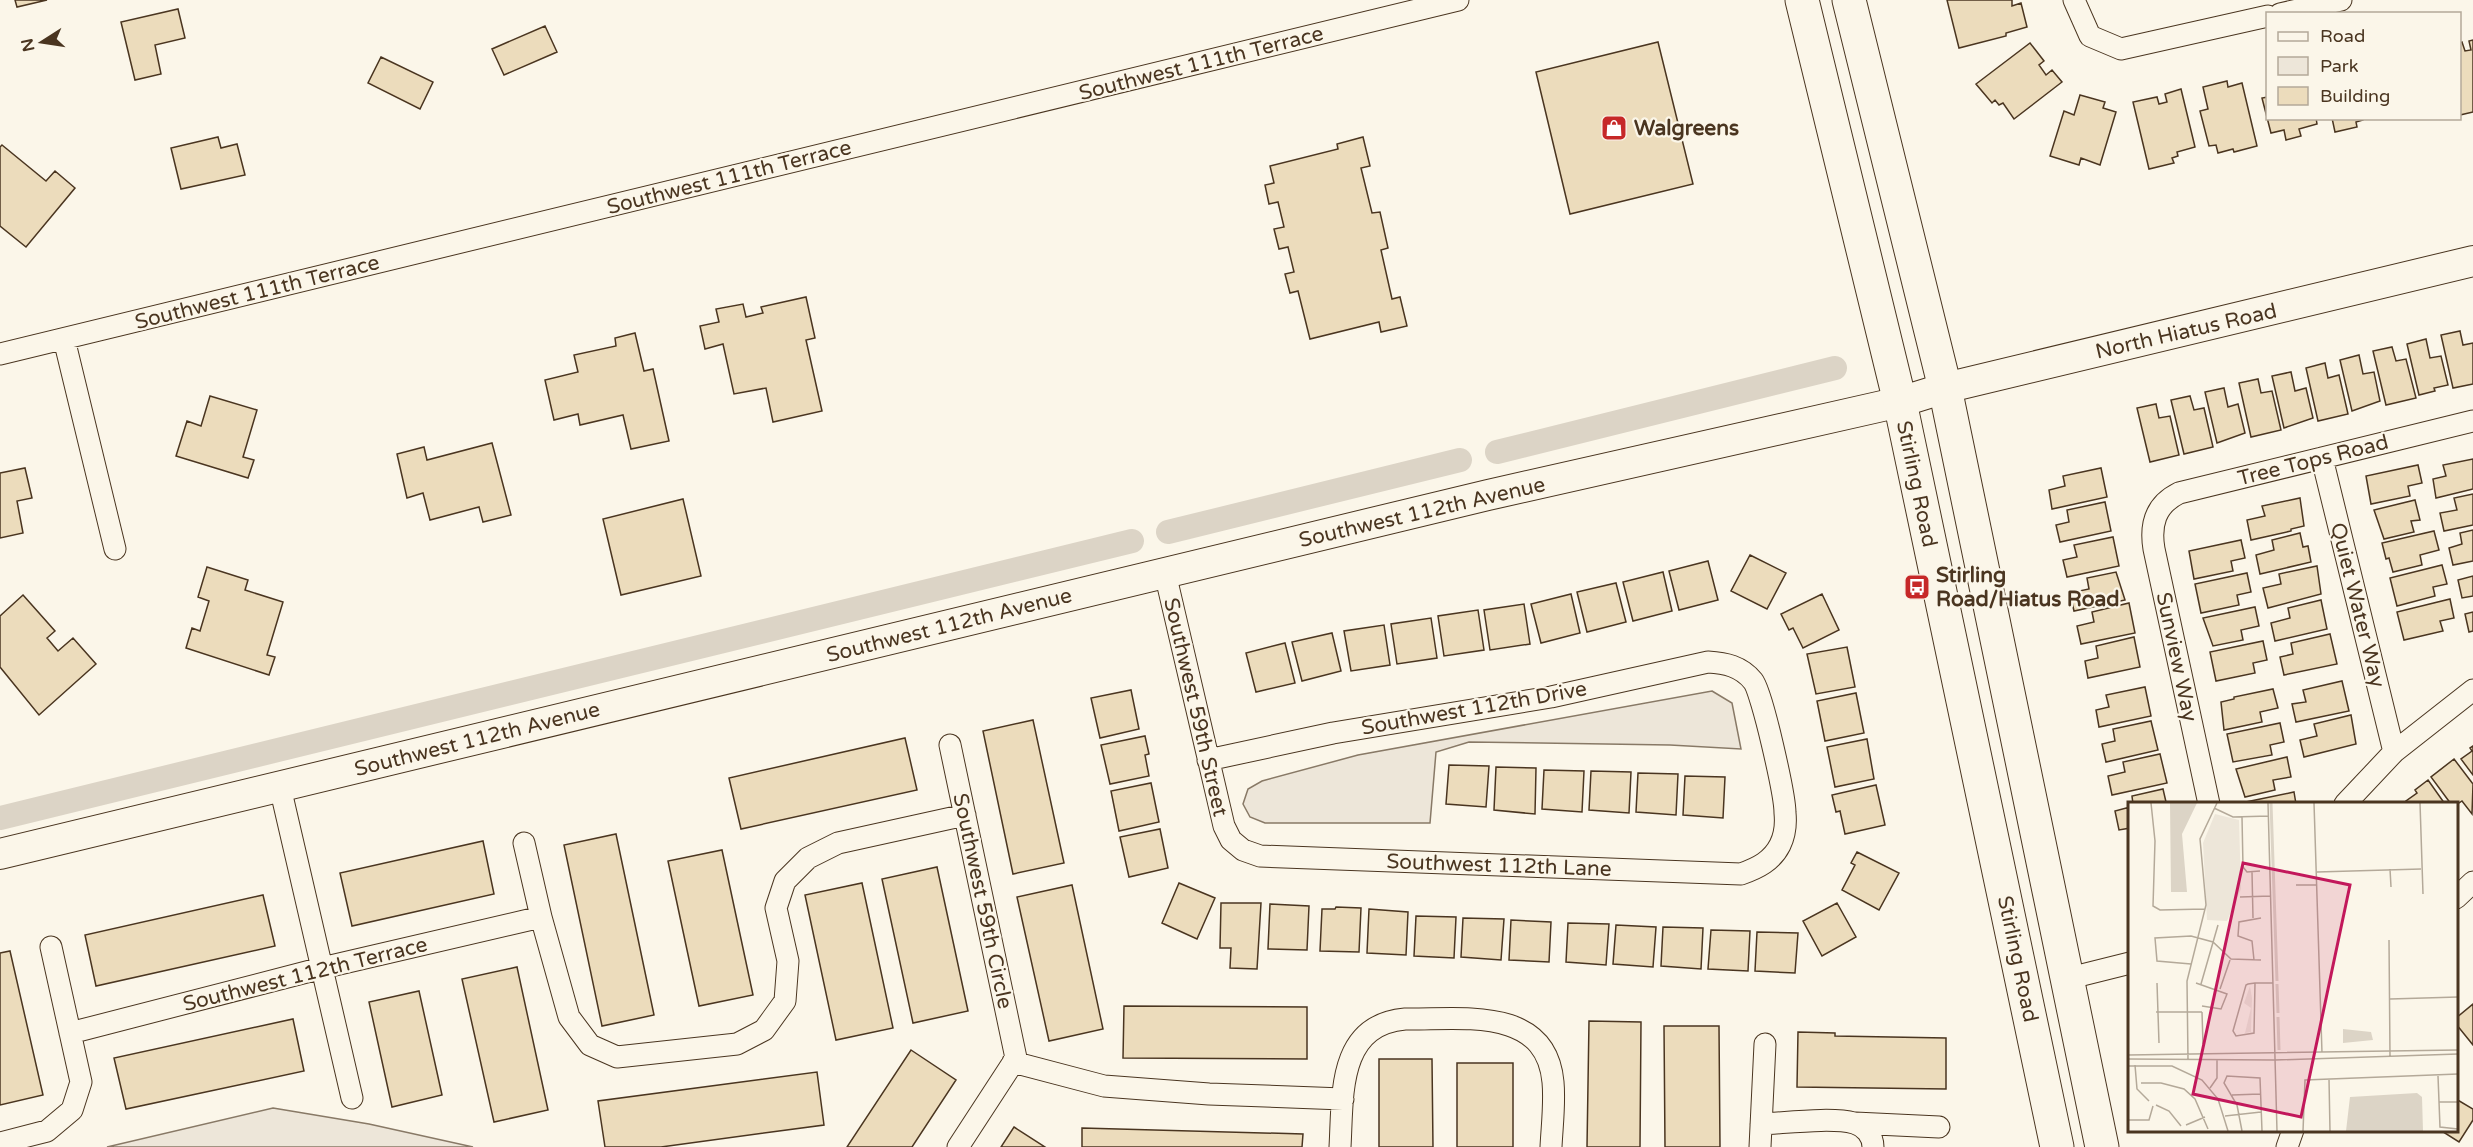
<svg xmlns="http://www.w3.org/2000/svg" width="2473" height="1147" viewBox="0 0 2473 1147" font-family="'Varela Round',sans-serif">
<rect width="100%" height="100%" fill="#fbf6e9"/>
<path fill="#ede6d9" stroke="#887966" stroke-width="1.5" d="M 1712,691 L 1732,703 L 1741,749 L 1670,745 L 1469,742 L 1436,752 L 1430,823 L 1265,823 L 1250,817 L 1243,804 L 1248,789 L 1262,781 L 1358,755 Z
M 273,1108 L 369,1124 L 473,1147 L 107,1147 Z"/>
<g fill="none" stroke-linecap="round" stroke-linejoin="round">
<path stroke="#dcd4c6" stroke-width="24" d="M 1497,452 L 1835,368
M 1168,532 L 1460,460
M 0,818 L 1132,541"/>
</g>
<path fill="#ecdcbc" stroke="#4a3520" stroke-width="1.5" d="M 15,0 L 47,0 L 17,7 Z
M 1947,0 L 2012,0 L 2012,6 L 2021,3 L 2027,27 L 2006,33 L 2006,36 L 1959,48 Z
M 178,9 L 185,38 L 155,45 L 161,74 L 135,80 L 121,22 Z
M 545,26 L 557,52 L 504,75 L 492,49 Z
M 2473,40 L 2473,112 L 2460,115 L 2460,43 L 2462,42 L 2465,51 L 2471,50 L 2469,41 Z
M 1658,42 L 1693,184 L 1570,214 L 1536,72 Z
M 2030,43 L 2044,61 L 2039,65 L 2046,75 L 2052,70 L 2062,82 L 2014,119 L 2003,103 L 1999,105 L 1995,100 L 1992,103 L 1976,84 Z
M 381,57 L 433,82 L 420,109 L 368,83 Z
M 2227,81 L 2228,87 L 2242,83 L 2257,146 L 2234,152 L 2233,149 L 2218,153 L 2216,145 L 2209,146 L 2200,111 L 2208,109 L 2203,87 Z
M 2181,89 L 2195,147 L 2177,152 L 2178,156 L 2172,158 L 2174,163 L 2149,169 L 2133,102 L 2157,97 L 2159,104 L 2167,102 L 2165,94 Z
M 2080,95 L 2105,102 L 2103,108 L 2116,112 L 2100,165 L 2081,158 L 2079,165 L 2050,156 L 2064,111 L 2074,115 Z
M 2268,97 L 2268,118 L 2316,118 L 2317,124 L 2299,129 L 2301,136 L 2286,140 L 2284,130 L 2271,133 L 2262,98 Z
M 2332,118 L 2363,118 L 2363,120 L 2356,122 L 2357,127 L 2335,132 Z
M 218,137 L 221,148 L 237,144 L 245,175 L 181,189 L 171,148 Z
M 1363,137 L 1370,166 L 1361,168 L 1372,213 L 1380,212 L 1388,248 L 1381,250 L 1392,299 L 1400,297 L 1407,326 L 1381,332 L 1379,322 L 1310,339 L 1298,291 L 1290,293 L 1285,274 L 1294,272 L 1288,247 L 1279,249 L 1274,229 L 1284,227 L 1278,202 L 1269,204 L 1265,185 L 1274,183 L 1270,166 L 1338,149 L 1337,144 Z
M 2,145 L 46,181 L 55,171 L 75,188 L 26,247 L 0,226 L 0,147 Z
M 806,297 L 815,338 L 806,340 L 822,411 L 773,422 L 766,388 L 734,394 L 723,344 L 705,349 L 700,326 L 719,322 L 716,309 L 743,304 L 746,317 L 763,313 L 761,307 Z
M 2460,331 L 2463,345 L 2473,343 L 2473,384 L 2453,388 L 2441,335 Z
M 635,333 L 644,371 L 653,369 L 669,441 L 631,449 L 623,415 L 580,425 L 578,414 L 554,420 L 545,380 L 578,372 L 574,355 L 616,346 L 615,338 Z
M 2426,339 L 2430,358 L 2441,356 L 2448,385 L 2434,388 L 2435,391 L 2419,395 L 2407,344 Z
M 2392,347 L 2396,361 L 2406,359 L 2416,398 L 2386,405 L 2373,351 Z
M 2359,355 L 2363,374 L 2374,372 L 2380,401 L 2352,411 L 2340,360 Z
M 2325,363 L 2328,378 L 2339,375 L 2348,414 L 2318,421 L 2306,368 Z
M 2291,372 L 2295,391 L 2306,388 L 2313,418 L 2284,428 L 2272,376 Z
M 2258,379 L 2261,393 L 2272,391 L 2281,430 L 2251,437 L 2239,383 Z
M 2224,388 L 2228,407 L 2238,404 L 2245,433 L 2217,443 L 2205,392 Z
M 210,396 L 257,410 L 243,457 L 254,460 L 248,478 L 176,456 L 187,421 L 201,426 Z
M 2190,396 L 2194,410 L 2204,408 L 2213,447 L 2184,454 L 2171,400 Z
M 2156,404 L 2159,418 L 2170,416 L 2179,455 L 2150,462 L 2137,408 Z
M 492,443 L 511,515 L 483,522 L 479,507 L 430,520 L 423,493 L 407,498 L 397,454 L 424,447 L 427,460 Z
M 2473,459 L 2473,489 L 2436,498 L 2433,479 L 2446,476 L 2443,465 Z
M 2418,465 L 2422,483 L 2408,486 L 2410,496 L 2371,504 L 2366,476 Z
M 25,468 L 32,498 L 17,501 L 23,533 L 0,538 L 0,473 Z
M 2101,468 L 2107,497 L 2052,509 L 2049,490 L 2065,486 L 2063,476 Z
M 2473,494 L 2473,525 L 2444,531 L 2440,513 L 2457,510 L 2454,498 Z
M 2300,498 L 2304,526 L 2291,529 L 2291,531 L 2251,540 L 2247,520 L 2265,516 L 2262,506 Z
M 683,499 L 701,576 L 621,595 L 603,519 Z
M 2415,500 L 2420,520 L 2411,521 L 2414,532 L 2384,539 L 2374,510 Z
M 2105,502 L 2111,531 L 2060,542 L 2056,525 L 2069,522 L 2067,510 Z
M 2473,530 L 2473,561 L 2453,565 L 2449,548 L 2462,544 L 2460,533 Z
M 2434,531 L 2439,550 L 2420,555 L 2422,565 L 2393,572 L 2389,558 L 2386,559 L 2382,543 Z
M 2300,533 L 2303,547 L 2308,546 L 2311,562 L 2260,574 L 2256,555 L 2274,550 L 2272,540 Z
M 2113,537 L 2119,566 L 2067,577 L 2063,560 L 2077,557 L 2074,545 Z
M 2241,540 L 2245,558 L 2231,561 L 2233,571 L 2194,579 L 2189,551 Z
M 1750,555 L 1786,573 L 1767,609 L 1731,591 Z
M 1708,561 L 1718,600 L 1679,610 L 1669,571 Z
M 2442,565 L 2447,584 L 2433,587 L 2435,596 L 2397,606 L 2390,578 Z
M 2317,566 L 2321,594 L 2268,608 L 2263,588 L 2281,584 L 2279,574 Z
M 207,567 L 248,580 L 245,590 L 283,602 L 267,655 L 275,657 L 269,675 L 186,648 L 192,628 L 200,631 L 209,601 L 198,597 Z
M 1663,572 L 1672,611 L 1633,621 L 1623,582 Z
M 2116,572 L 2125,600 L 2074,611 L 2070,593 L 2089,589 L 2087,578 Z
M 2247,573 L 2251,592 L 2237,595 L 2239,605 L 2201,613 L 2195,584 Z
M 2473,576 L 2473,596 L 2462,598 L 2458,580 Z
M 1616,583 L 1626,622 L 1587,632 L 1577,592 Z
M 1571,594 L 1580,633 L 1541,643 L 1531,604 Z
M 1822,594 L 1839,630 L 1803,648 L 1793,628 L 1789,630 L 1781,614 Z
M 23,595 L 55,631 L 47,638 L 58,651 L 73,638 L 96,664 L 39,715 L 0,667 L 0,616 Z
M 2450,599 L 2454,618 L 2440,621 L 2443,631 L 2404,640 L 2397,612 Z
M 2321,600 L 2327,629 L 2275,641 L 2271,623 L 2290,618 L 2288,608 Z
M 2129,603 L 2135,633 L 2081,644 L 2077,626 L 2094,622 L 2092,612 Z
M 1524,604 L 1530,644 L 1490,650 L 1484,610 Z
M 2255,607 L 2259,626 L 2241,630 L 2243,640 L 2213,646 L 2203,618 Z
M 1478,610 L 1484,650 L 1444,656 L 1438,616 Z
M 2473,612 L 2473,631 L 2469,632 L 2465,614 Z
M 1431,618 L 1437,658 L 1397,664 L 1391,624 Z
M 1384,625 L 1390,665 L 1351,671 L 1344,631 Z
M 1332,633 L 1341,671 L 1302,681 L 1292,642 Z
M 2330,634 L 2337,664 L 2284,675 L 2280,657 L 2293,654 L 2291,643 Z
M 2134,637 L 2140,667 L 2088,678 L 2085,661 L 2098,658 L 2096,646 Z
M 2263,641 L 2267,660 L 2253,663 L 2255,673 L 2216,681 L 2210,652 Z
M 1285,643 L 1295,683 L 1256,692 L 1246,653 Z
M 1847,647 L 1855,687 L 1816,694 L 1807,654 Z
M 2342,681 L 2349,711 L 2296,722 L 2292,704 L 2306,702 L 2303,690 Z
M 2145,687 L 2151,716 L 2099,727 L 2096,710 L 2109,707 L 2106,695 Z
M 2273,689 L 2278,708 L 2260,712 L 2262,722 L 2224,730 L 2221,702 L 2234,699 L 2234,697 Z
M 1131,690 L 1139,729 L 1100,738 L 1091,698 Z
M 1856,693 L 1864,733 L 1825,741 L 1817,701 Z
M 2351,715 L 2356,744 L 2304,757 L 2300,740 L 2317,736 L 2314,724 Z
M 1033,720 L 1064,863 L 1013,874 L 983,731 Z
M 2151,721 L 2158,750 L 2106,762 L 2102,744 L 2115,741 L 2113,729 Z
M 2280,723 L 2284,742 L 2270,745 L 2272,755 L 2233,762 L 2227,734 Z
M 1145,736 L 1149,754 L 1145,755 L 1149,776 L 1110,784 L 1101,745 Z
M 905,738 L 917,790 L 741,829 L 729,778 Z
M 1867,739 L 1874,779 L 1835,787 L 1827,747 Z
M 2473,746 L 2473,775 L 2461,759 L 2472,751 L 2470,748 Z
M 2160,754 L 2167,783 L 2112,795 L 2108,776 L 2125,772 L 2123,762 Z
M 2287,757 L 2291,777 L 2273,780 L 2275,790 L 2245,797 L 2236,769 Z
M 2454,759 L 2473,784 L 2472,814 L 2462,801 L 2456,805 L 2451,804 L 2431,777 Z
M 1449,765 L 1489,766 L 1486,807 L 1446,804 Z
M 1496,767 L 1536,768 L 1535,814 L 1494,810 Z
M 1544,770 L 1584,771 L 1582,812 L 1542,809 Z
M 1591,771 L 1631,772 L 1629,813 L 1589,810 Z
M 1638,773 L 1678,774 L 1676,815 L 1636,812 Z
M 1685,776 L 1725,777 L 1723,818 L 1683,815 Z
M 2428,780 L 2445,804 L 2408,804 L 2406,801 L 2417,793 L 2415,790 Z
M 1151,783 L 1159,822 L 1119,831 L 1111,791 Z
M 1876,785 L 1885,825 L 1845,834 L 1840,811 L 1836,812 L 1832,795 Z
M 2163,789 L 2166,802 L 2169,804 L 2133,804 L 2132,796 Z
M 2294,792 L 2296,804 L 2242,804 L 2241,803 Z
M 2130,807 L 2130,828 L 2119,830 L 2115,811 Z
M 1160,829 L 1168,868 L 1129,877 L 1120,837 Z
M 616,834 L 654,1015 L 602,1026 L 564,845 Z
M 483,841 L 494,894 L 352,926 L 340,873 Z
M 722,850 L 753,995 L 699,1006 L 668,861 Z
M 1857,852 L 1899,873 L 1879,910 L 1842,890 L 1855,865 L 1851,863 Z
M 937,867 L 968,1011 L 913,1023 L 882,879 Z
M 862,883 L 893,1028 L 836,1040 L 805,895 Z
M 1179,883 L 1215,898 L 1197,939 L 1162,923 Z
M 1072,885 L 1103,1029 L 1049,1041 L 1017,897 Z
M 263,895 L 275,946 L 96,986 L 85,935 Z
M 1221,903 L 1261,903 L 1257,969 L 1230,968 L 1231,948 L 1220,948 Z
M 1837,903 L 1856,937 L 1822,956 L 1803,921 Z
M 1270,904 L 1309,906 L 1307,950 L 1268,949 Z
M 1336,907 L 1361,908 L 1359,952 L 1320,951 L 1322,909 L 1335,909 Z
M 1369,909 L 1408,912 L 1406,955 L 1367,953 Z
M 1416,916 L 1456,917 L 1454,958 L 1414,956 Z
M 1463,918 L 1504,919 L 1501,960 L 1461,957 Z
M 1511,920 L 1551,922 L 1549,962 L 1509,960 Z
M 1568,923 L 1609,924 L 1606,965 L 1566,962 Z
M 1616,925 L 1656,927 L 1653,967 L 1613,964 Z
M 1663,927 L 1703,928 L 1701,969 L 1661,966 Z
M 1711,930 L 1750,931 L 1748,971 L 1708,969 Z
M 1757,932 L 1798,933 L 1795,973 L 1755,971 Z
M 10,951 L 43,1095 L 0,1105 L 0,953 Z
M 517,967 L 548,1110 L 494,1122 L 462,979 Z
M 419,991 L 442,1095 L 392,1107 L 369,1002 Z
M 2473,1004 L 2473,1045 L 2456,1024 L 2456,1018 Z
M 1124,1006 L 1307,1007 L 1307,1059 L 1123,1058 Z
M 293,1019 L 304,1071 L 126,1109 L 114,1058 Z
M 1589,1021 L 1641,1022 L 1640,1147 L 1587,1147 Z
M 1664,1026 L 1719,1026 L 1720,1147 L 1665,1147 Z
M 1798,1032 L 1835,1033 L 1835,1036 L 1946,1038 L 1946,1089 L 1797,1087 Z
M 911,1050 L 956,1080 L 912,1147 L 847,1147 Z
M 1379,1059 L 1432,1059 L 1433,1147 L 1379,1147 Z
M 1457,1063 L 1513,1063 L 1513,1147 L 1457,1147 Z
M 817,1072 L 824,1125 L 661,1147 L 605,1147 L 598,1101 Z
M 2456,1099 L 2473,1109 L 2473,1120 L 2459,1142 L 2440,1130 L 2456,1130 Z
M 1014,1127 L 1045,1147 L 1001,1147 Z
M 1082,1128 L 1303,1134 L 1302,1147 L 1082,1147 Z"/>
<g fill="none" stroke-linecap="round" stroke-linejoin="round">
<g stroke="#4a3520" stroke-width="23">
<path id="street" d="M 2074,0 L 2090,36 L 2121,49 L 2268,16
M 2280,14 L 2341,0
M 64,339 L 115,549
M 0,354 L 1458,0
M 2322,458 L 2394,752
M 1165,573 L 1224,826 L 1231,840 L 1243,850 L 1260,856 L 1741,874 C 1758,868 1772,861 1780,845 C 1785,835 1786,823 1785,813 C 1785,795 1762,692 1753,681 C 1741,666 1725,663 1708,662 L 1551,697 L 1333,733 L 1208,760
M 950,745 L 1016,1058 L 958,1147
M 280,787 L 352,1098
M 2209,804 L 2154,549 C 2150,525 2155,505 2179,493 L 2473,421
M 2345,804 L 2394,752 L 2473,690
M 524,843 L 541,917 L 569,1017 L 590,1045 L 617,1057 L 737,1044 L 764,1030 L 785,1001 L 788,961 L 776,908 L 785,881 L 808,858 L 838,843 L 965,815
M 2456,898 L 2473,882
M 2066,979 L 2130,963
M 70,1033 L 322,968 L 541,917
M 1013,1062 L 1104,1086 L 1209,1094 L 1343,1099
M 1855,1123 L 1939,1127
M 1761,1124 C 1785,1123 1832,1117 1854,1123 C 1865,1126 1873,1136 1873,1147
M 0,1143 L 47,1131 L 72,1110 L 81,1082 L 51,947
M 1340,1147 C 1343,1096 1337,1025 1405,1019 C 1460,1020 1546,1005 1553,1082 C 1555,1103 1552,1126 1551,1147
M 1760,1147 L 1765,1044
M 2287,1147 L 2293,1130"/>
</g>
<g stroke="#4a3520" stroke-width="32">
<path id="secondary" d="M 0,854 L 1488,495 L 1900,402 L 1945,388 L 2473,261"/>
</g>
<g stroke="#4a3520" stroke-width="35">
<path id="primary" d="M 1802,0 L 1900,402 L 2057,1147
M 1849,0 L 1945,388 L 2102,1147"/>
</g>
<use href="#street" stroke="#fbf6e9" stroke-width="21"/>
<use href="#secondary" stroke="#fbf6e9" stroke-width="30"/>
<use href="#primary" stroke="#fbf6e9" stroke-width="33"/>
</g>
<defs>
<g id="shop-square" transform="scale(1.35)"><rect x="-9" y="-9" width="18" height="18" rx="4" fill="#c62828" stroke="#fbf6e9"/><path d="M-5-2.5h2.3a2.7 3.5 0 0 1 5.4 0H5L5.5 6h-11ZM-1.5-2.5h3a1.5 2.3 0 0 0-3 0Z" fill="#fff"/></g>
<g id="bus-square" transform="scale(1.35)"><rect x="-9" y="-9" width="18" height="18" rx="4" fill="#c62828" stroke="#fbf6e9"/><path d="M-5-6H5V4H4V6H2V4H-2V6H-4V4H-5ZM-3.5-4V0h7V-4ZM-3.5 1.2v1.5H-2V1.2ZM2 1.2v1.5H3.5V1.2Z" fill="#fff"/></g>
</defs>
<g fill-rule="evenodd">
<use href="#shop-square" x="1614" y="128"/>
<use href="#bus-square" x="1917" y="587"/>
</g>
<g text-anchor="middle" stroke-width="4.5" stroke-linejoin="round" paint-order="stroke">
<g font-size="21" fill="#4a3520" stroke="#fbf6e9">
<text transform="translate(1201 63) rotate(-14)" y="7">Southwest 111th Terrace</text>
<text transform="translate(729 177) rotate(-14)" y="7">Southwest 111th Terrace</text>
<text transform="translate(257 292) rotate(-14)" y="7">Southwest 111th Terrace</text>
<text transform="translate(2186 331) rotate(-13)" y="7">North Hiatus Road</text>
<text transform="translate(2313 460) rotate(-14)" y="7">Tree Tops Road</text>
<text transform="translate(1917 484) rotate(78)" y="7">Stirling Road</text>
<text transform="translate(1422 512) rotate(-13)" y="7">Southwest 112th Avenue</text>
<text transform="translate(2358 605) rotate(76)" y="7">Quiet Water Way</text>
<text transform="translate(949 625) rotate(-14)" y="7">Southwest 112th Avenue</text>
<text transform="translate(2177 657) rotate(78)" y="7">Sunview Way</text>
<text transform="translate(1196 707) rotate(77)" y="7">Southwest 59th Street</text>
<text transform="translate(1474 708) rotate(-10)" y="7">Southwest 112th Drive</text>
<text transform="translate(477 739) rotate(-14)" y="7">Southwest 112th Avenue</text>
<text transform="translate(1499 865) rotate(2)" y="7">Southwest 112th Lane</text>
<text transform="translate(983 901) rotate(78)" y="7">Southwest 59th Circle</text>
<text transform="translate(2018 959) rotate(78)" y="7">Stirling Road</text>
<text transform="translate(305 974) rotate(-14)" y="7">Southwest 112th Terrace</text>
</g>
<g font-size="21" font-weight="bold" fill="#4a3520" stroke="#fbf6e9" text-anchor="start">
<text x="1634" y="135">Walgreens</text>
<text x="1936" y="582">Stirling<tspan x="1936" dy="24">Road/Hiatus Road</tspan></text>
</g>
</g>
<g transform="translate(2128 802)">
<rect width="330" height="330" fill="#fbf6e9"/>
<path d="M 87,12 L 111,18 L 113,87 L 99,119 L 79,118 L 75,41 ZM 122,184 L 124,196 L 123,230 L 117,231 L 123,206 L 116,201 Z" fill="#ede6d9"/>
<path d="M 42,1 L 69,1 L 54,32 L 59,90 L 43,90 ZM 215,227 L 243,230 L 245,238 L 215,241 ZM 289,291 L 294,295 L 295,329 L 218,329 L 222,295 Z" fill="#dcd4c6"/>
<path fill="none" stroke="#dcd4c6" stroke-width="3" d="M 143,1 L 149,179M 149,182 L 150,211M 150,215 L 151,248"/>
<path fill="none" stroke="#b4a999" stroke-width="1.5" d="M 23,1 L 27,39 L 25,104 L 32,108 L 77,107M 140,1 L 149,329M 186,1 L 194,251M 292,1 L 295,92M 86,6 L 105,15 L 141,14M 114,15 L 115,65 L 119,70 L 132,69M 262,67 L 263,85M 124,70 L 125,116M 189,70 L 293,67M 168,83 L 189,83M 112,95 L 143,94M 261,138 L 262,254M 126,158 L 124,139 L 110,134 L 111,120 L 133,116M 63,162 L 29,159 L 27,136 L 63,134 L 85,140 L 103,157 L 133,158M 29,181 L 31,241M 68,181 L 99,192 L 93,207 L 74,204M 127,181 L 126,231 L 108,234 L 105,229 L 118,183 L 120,182 L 127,181 L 145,181M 73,182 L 90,123M 92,187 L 102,158M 262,197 L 330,195M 0,200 L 0,232M 28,210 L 74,210M 74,210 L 75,242M 0,253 L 330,248M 0,257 L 147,258 L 330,252M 60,257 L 59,179 L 78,103 L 72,37 L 89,1M 7,263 L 9,287 L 21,299M 0,264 L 44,264 L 74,278 L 90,297 L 100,329M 310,274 L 312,325 L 330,327M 201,277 L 202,329M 13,281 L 33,281 L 56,287 L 67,297 L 80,327M 82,286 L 89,276 L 89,257M 104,293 L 132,292M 311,300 L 330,300M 28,303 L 41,309 L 53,324M 97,314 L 133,310M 0,318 L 21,318 L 25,304M 58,323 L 77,315M 114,329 L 109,303 L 96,281 L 99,274 L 132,276 L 134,329M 175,329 L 177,278 L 330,272"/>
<path fill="#c2185b" fill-opacity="0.15" stroke="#c2185b" stroke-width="3" d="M 115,61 L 222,83 L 173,315 L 65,292 Z"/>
<rect width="330" height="330" fill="none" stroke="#4a3520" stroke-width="3"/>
</g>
<rect x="2266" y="12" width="195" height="108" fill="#fbf6e9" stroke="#b4a999" stroke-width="1.5"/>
<rect x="2278" y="32" width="30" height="9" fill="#fbf6e9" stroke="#b4a999" stroke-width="1.5"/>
<text x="2320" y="42" font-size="18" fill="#4a3520">Road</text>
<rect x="2278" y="57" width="30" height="18" fill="#ede6d9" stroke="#b4a999" stroke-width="1.5"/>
<text x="2320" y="72" font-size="18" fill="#4a3520">Park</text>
<rect x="2278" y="87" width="30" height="18" fill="#ecdcbc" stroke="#b4a999" stroke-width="1.5"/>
<text x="2320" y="102" font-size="18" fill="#4a3520">Building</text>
<g transform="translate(42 42) rotate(258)" stroke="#fbf6e9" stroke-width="4.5" paint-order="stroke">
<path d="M0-4.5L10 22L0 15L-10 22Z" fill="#4a3520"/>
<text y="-9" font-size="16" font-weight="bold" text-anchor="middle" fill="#4a3520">N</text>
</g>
</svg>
